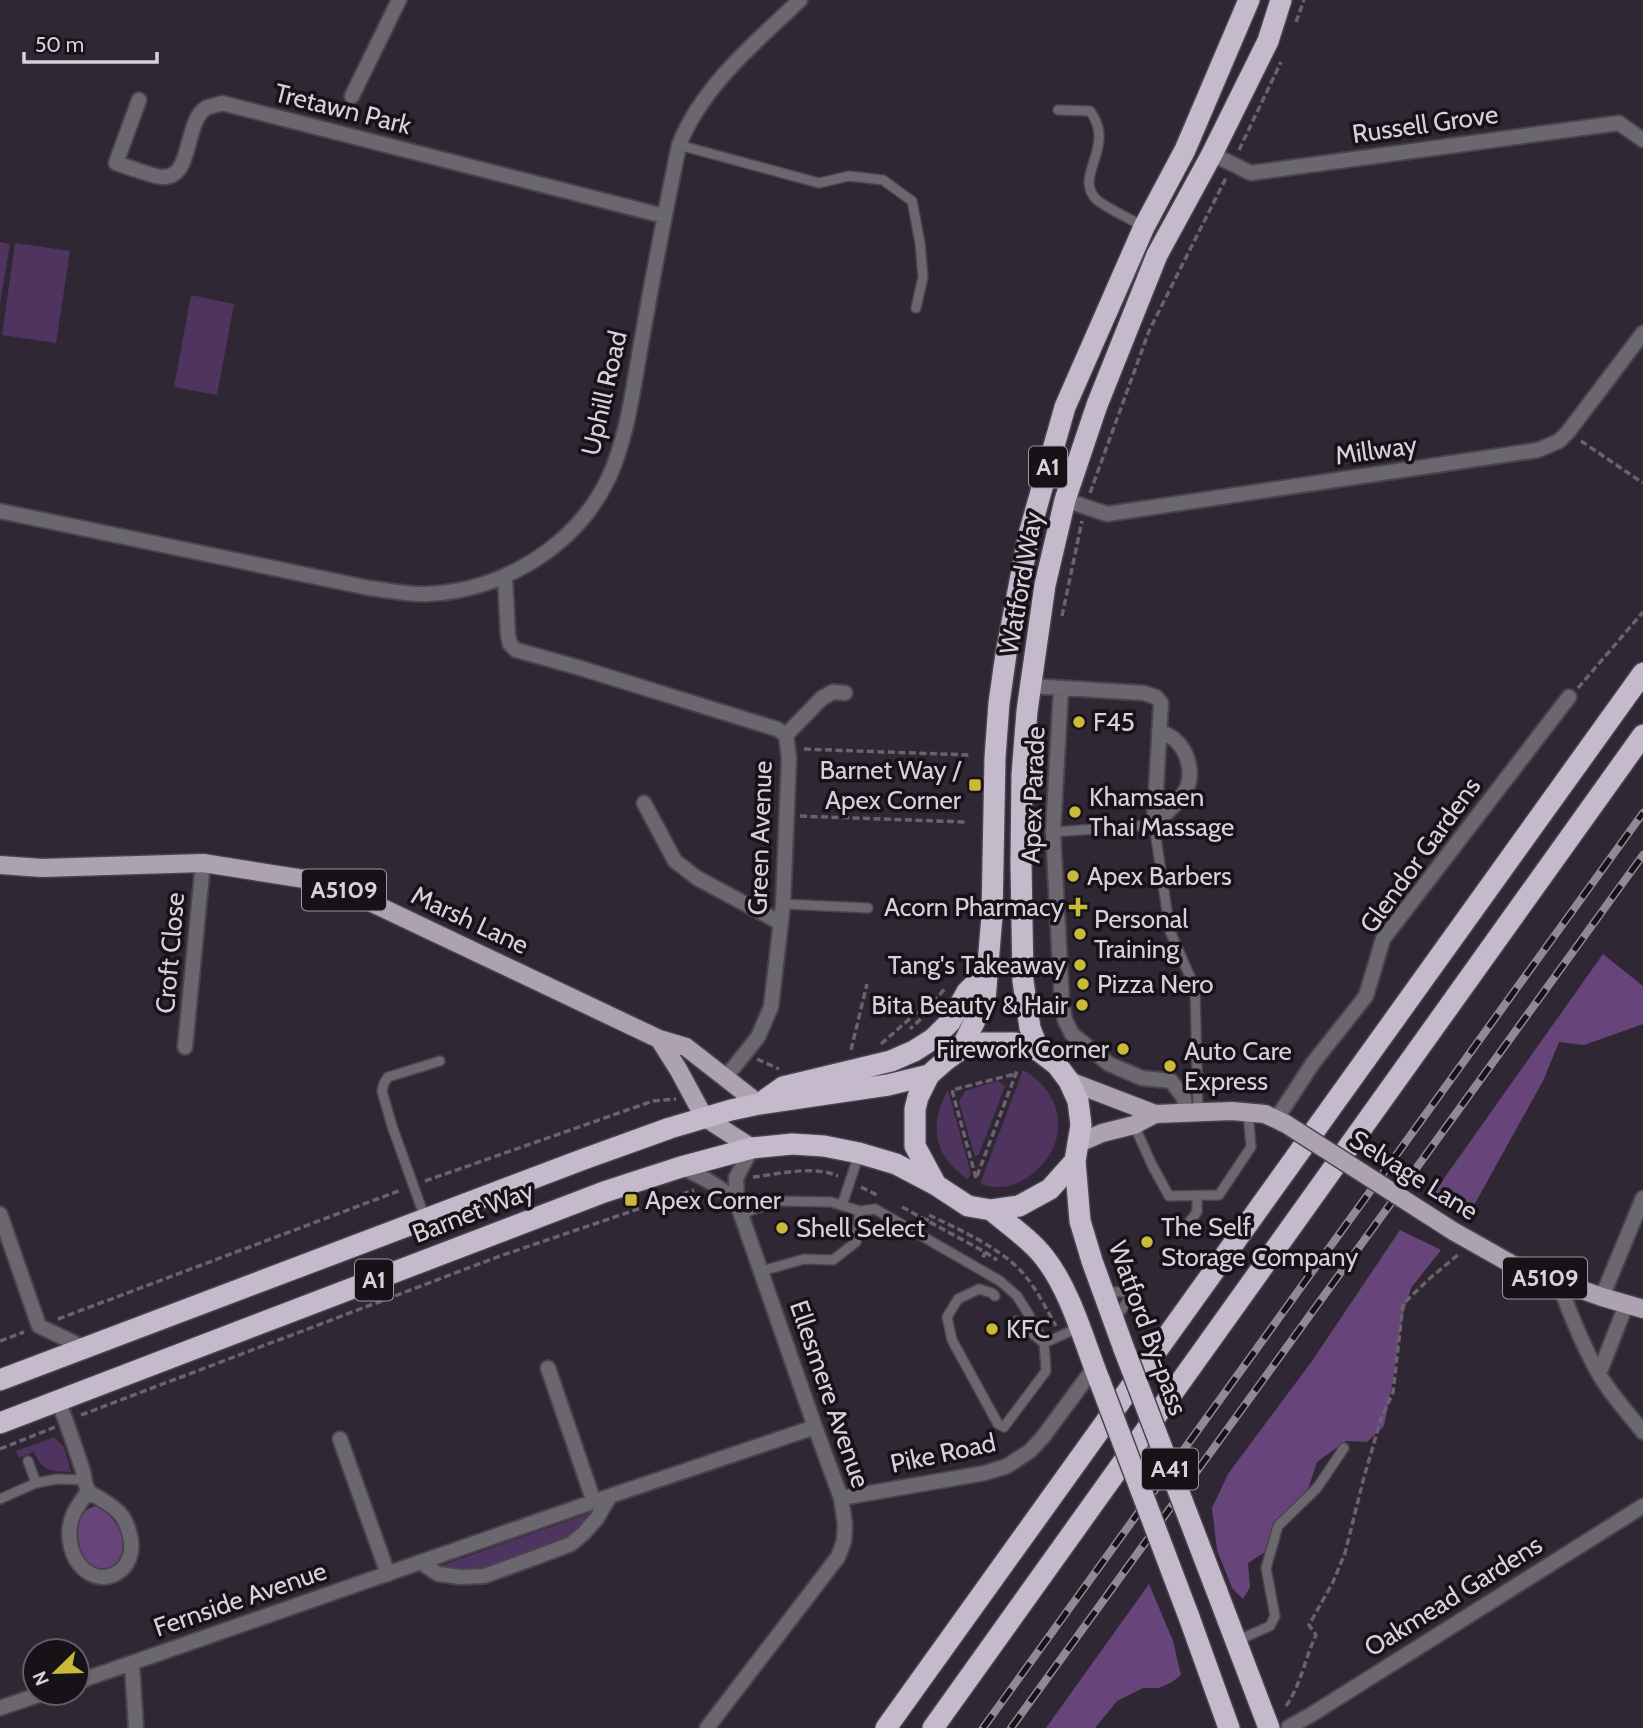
<svg xmlns="http://www.w3.org/2000/svg" width="1643" height="1728" viewBox="0 0 1643 1728" font-family="Cabin,sans-serif">
<rect width="100%" height="100%" fill="#302735"/>
<path fill="#4e345e" d="M 0,242 L 10,244 L 0,304 Z
M 15,243 L 70,251 L 56,343 L 2,335 Z
M 191,295 L 234,304 L 217,395 L 174,387 Z
M 1023,1070 C 1063,1092 1071,1139 1036,1171 C 1026,1180 1011,1188 996,1187 C 991,1187 985,1185 980,1184 Z
M 998,1081 L 1005,1086 L 979,1154 L 975,1157 L 959,1102 L 965,1091 Z
M 948,1090 L 971,1174 L 968,1179 C 934,1157 928,1124 948,1090 Z
M 54,1437 L 64,1447 L 71,1472 C 50,1471 43,1472 34,1452 L 19,1458 L 16,1451 Z
M 587,1514 L 591,1516 L 569,1541 L 474,1572 L 442,1568 L 443,1565 Z"/>
<path fill="#67457b" d="M 1603,954 L 1643,986 L 1643,1024 L 1584,1045 L 1559,1042 L 1543,1081 L 1468,1216 L 1433,1194 Z
M 1400,1230 L 1441,1250 L 1411,1288 L 1402,1318 L 1393,1379 L 1384,1426 L 1367,1442 L 1346,1441 L 1317,1462 L 1302,1508 L 1275,1529 L 1265,1552 L 1248,1563 L 1250,1587 L 1243,1599 L 1232,1588 L 1217,1550 L 1212,1508 L 1228,1474 L 1312,1361 Z
M 96,1506 C 114,1514 137,1547 115,1564 C 82,1590 59,1514 96,1506 Z
M 1149,1584 L 1173,1641 L 1181,1675 L 1172,1682 L 1159,1688 L 1143,1688 L 1117,1701 L 1095,1728 L 1046,1728 Z"/>
<g fill="none" stroke-linecap="round" stroke-linejoin="round">
<g stroke="#4b424f" stroke-width="12">
<path id="lane" d="M 1058,110 L 1090,111 C 1117,147 1073,175 1096,199 C 1104,207 1133,220 1144,227
M 679,145 L 819,183 L 849,176 L 883,180 L 912,201 L 920,243 L 923,277 L 916,308
M 1053,832 L 1154,825 L 1170,931 L 1195,988 L 1198,1112
M 783,904 L 868,908
M 1134,1125 L 1152,1165 L 1169,1196 L 1219,1195 L 1251,1147 L 1248,1112
M 842,1205 L 859,1154
M 741,1214 L 777,1201 L 831,1202 L 860,1211 L 875,1209 L 1000,1281 L 1017,1296 L 1029,1315 L 1044,1343 L 1078,1328
M 425,1218 L 392,1126 L 382,1091 L 384,1083 L 388,1077 L 440,1061
M 1180,1234 L 1197,1212 L 1197,1196
M 762,1271 L 804,1259 L 833,1260 L 856,1242 L 860,1211
M 1104,1292 L 1124,1292
M 995,1296 L 992,1293 L 979,1289 L 958,1299 L 947,1317 L 952,1340 L 998,1424 L 1004,1427 L 1046,1371 L 1044,1343 L 1016,1321
M 1114,1321 L 1127,1302
M 28,1461 L 36,1483
M 0,1499 L 36,1483 L 57,1479 L 85,1480
M 1236,1641 L 1270,1626 L 1275,1616 L 1266,1568 L 1278,1526 L 1317,1488 L 1344,1448"/>
</g>
<g stroke="#4b424f" stroke-width="18">
<path id="street" d="M 352,96 L 399,0
M 139,100 L 116,163 C 126,166 154,177 163,177 C 193,178 184,122 206,108 C 210,106 218,105 222,103 L 664,216
M 1212,154 L 1251,173 L 1619,123 L 1643,140
M 1065,500 L 1107,514 L 1538,450 L 1559,441 L 1568,432 L 1643,333
M 0,511 L 369,588 C 388,590 408,595 427,594 C 502,591 577,546 609,477 C 629,433 634,380 643,333 C 654,270 666,208 679,145 C 702,86 755,43 800,0
M 505,577 L 508,635 L 510,644 L 516,650 L 577,667 L 777,729 L 786,735 L 789,758 L 783,904 L 771,1007 L 758,1037 L 726,1077
M 1031,686 L 1144,693 L 1156,697 L 1161,703 L 1154,825
M 1061,688 L 1053,832 L 1062,1003 L 1065,1020 L 1072,1034 L 1109,1064 L 1142,1078 L 1171,1081 L 1184,1098 L 1185,1113
M 786,735 L 822,698 L 833,692 L 845,693
M 644,803 L 675,861 L 697,878 L 781,923
M 1154,825 C 1164,815 1176,805 1184,793 C 1195,777 1189,751 1174,739 C 1170,736 1164,733 1159,731
M 185,1047 L 203,863
M 1277,1118 L 1313,1063 L 1366,996 L 1383,939 L 1569,697
M 681,1167 C 702,1177 721,1186 737,1203
M 0,1214 L 39,1326 L 85,1348
M 1559,1283 C 1570,1314 1583,1346 1599,1374 C 1611,1395 1628,1413 1643,1432
M 1602,1297 L 1643,1198
M 548,1368 L 594,1502
M 1599,1374 L 1626,1305
M 58,1400 C 67,1423 75,1447 83,1471 C 84,1476 85,1487 89,1491 C 91,1495 99,1497 102,1500 C 119,1510 126,1517 130,1536 C 139,1569 102,1593 79,1564 C 69,1551 66,1529 74,1513 C 77,1506 84,1498 88,1491
M 340,1439 L 388,1574
M 841,1498 L 985,1473 L 1007,1466 L 1030,1451 L 1043,1437 L 1094,1368
M 420,1562 L 438,1574 L 461,1577 L 484,1576 L 534,1558 L 571,1544 L 584,1533 L 597,1518 L 610,1496
M 132,1664 L 136,1728
M 77,1682 L 610,1496 L 815,1427
M 0,1708 L 44,1693
M 1289,1727 L 1309,1716 L 1643,1506
M 707,1728 L 838,1557 L 844,1541 L 845,1524 L 841,1498 L 815,1427 L 737,1203 L 736,1178 L 752,1148"/>
</g>
<g stroke="#4b424f" stroke-width="21">
<path id="primary" d="M 0,865 L 42,868 L 203,863 L 330,883 L 659,1039 L 686,1047 L 759,1104
M 659,1039 L 678,1069 L 704,1117 L 752,1148
M 1069,1081 L 1155,1114 L 1232,1111 L 1265,1114 L 1286,1124
M 1079,1143 L 1102,1133 L 1134,1125 L 1155,1114
M 1453,1231 L 1515,1266 L 1602,1297 L 1643,1309"/>
</g>
<g stroke="#4b424f" stroke-width="24">
<path id="highway" d="M 961,1049 L 985,1000 L 992,916 L 995,758 L 999,703 L 1006,654 L 1029,534 L 1065,407 L 1144,227 L 1185,150 L 1249,0
M 1039,1051 L 1030,1028 L 1023,981 L 1021,863 L 1022,775 L 1027,711 L 1045,585 L 1065,500 L 1097,405 L 1157,255 L 1212,154 L 1268,41 L 1281,0
M 766,1099 L 783,1087 L 891,1061 L 914,1051 L 933,1039 L 950,1022 L 967,992 L 988,971
M 1075,1161 L 1080,1221 L 1092,1261 L 1124,1349
M 991,1210 C 1009,1225 1030,1239 1044,1257 C 1071,1291 1084,1342 1100,1382
M 0,1380 L 584,1159 L 670,1128 L 731,1110 L 759,1104 L 888,1085 L 929,1075
M 0,1423 L 604,1192 L 681,1167 L 752,1148 L 792,1144 L 824,1146 L 859,1153 L 896,1164 L 936,1185 L 968,1206 L 991,1210 L 1019,1206 L 1050,1189 L 1075,1161 L 1081,1125 L 1078,1101 L 1069,1081 L 1057,1065 L 1039,1051 L 1015,1043 L 984,1043 L 961,1049 L 946,1060 L 929,1075 L 918,1097 L 915,1109 L 915,1146 L 936,1185
M 1216,1589 L 1269,1728
M 1189,1617 L 1229,1728
M 886,1728 L 1643,673
M 933,1728 L 1643,735"/>
</g>
<path stroke="#6a626e" stroke-width="3.5" stroke-dasharray="7 3.5" stroke-linecap="butt" d="M 1296,22 L 1304,0
M 1239,150 L 1281,62
M 1581,441 L 1643,483
M 1090,493 L 1149,331 L 1227,176
M 1062,616 L 1082,521
M 1578,688 L 1643,612
M 804,749 L 969,755
M 800,816 L 966,822
M 933,1003 L 946,987
M 881,1044 L 931,1000 L 936,1005 L 910,1029
M 851,1050 L 867,984
M 757,1059 L 779,1069
M 977,1176 L 1018,1068
M 753,1177 C 780,1174 813,1165 838,1176
M 976,1178 L 952,1090 L 1015,1074
M 425,1181 L 653,1101 L 676,1099
M 861,1187 L 879,1196
M 902,1207 L 985,1252 L 984,1256 L 982,1255
M 926,1225 L 927,1220 L 929,1215 C 958,1229 992,1244 1016,1266 C 1034,1283 1044,1305 1056,1326
M 985,1252 L 997,1260
M 58,1319 L 401,1190
M 0,1341 L 24,1332
M 81,1415 L 500,1256 L 694,1190
M 0,1449 L 55,1427
M 1286,1706 C 1301,1685 1305,1658 1316,1635 L 1309,1625 L 1333,1582 L 1345,1553 L 1364,1477 L 1381,1419 L 1393,1392 L 1403,1304 L 1429,1279 L 1459,1254"/>
<use href="#lane" stroke="#6b676e" stroke-width="9"/>
<use href="#street" stroke="#6b676e" stroke-width="14"/>
<use href="#primary" stroke="#aca2b2" stroke-width="18"/>
<use href="#highway" stroke="#c5bacc" stroke-width="21"/>
<g stroke="#918a95" stroke-width="8">
<path id="rail" d="M 983,1728 L 1643,813
M 1011,1728 L 1643,855"/>
</g>
<use href="#rail" stroke="#161218" stroke-width="5" stroke-dasharray="16" stroke-linecap="butt"/>
<g stroke="#4b424f" stroke-width="21" stroke-linecap="butt">
<path id="primary-bridge" d="M 1286,1124 L 1453,1231"/>
</g>
<g stroke="#4b424f" stroke-width="24" stroke-linecap="butt">
<path id="highway-bridge" d="M 1124,1349 L 1216,1589
M 1100,1382 L 1189,1617"/>
</g>
<use href="#primary-bridge" stroke="#aca2b2" stroke-width="18"/>
<use href="#highway-bridge" stroke="#c5bacc" stroke-width="21"/>
</g>
<g fill="#caba3a" stroke="#161218" stroke-width="2.5">
<circle cx="1079" cy="722" r="7"/>
<rect x="968" y="778" width="14" height="14" rx="3.5"/>
<circle cx="1075" cy="812" r="7"/>
<circle cx="1073" cy="876" r="7"/>
<path d="M1074.5 896.5h7v7h7v7h-7v7h-7v-7h-7v-7h7z"/>
<circle cx="1080" cy="934" r="7"/>
<circle cx="1080" cy="965" r="7"/>
<circle cx="1083" cy="984" r="7"/>
<circle cx="1082" cy="1005" r="7"/>
<circle cx="1123" cy="1049" r="7"/>
<circle cx="1170" cy="1066" r="7"/>
<rect x="624" y="1193" width="14" height="14" rx="3.5"/>
<circle cx="782" cy="1228" r="7"/>
<circle cx="1147" cy="1242" r="7"/>
<circle cx="992" cy="1329" r="7"/>
</g>
<g text-anchor="middle" stroke-width="7" stroke-linejoin="round" paint-order="stroke">
<g fill="#161218" stroke="#9c98a0" stroke-width="2">
<rect x="1029" y="446.5" width="38" height="41" rx="5"/>
<rect x="302" y="869.5" width="84" height="41" rx="5"/>
<rect x="1503" y="1257.5" width="84" height="41" rx="5"/>
<rect x="355" y="1259.5" width="38" height="41" rx="5"/>
<rect x="1142" y="1448.5" width="56" height="41" rx="5"/>
</g>
<g font-size="24" font-weight="bold" fill="#d6d1da">
<text x="1048" y="475">A1</text>
<text x="344" y="898">A5109</text>
<text x="1545" y="1286">A5109</text>
<text x="374" y="1288">A1</text>
<text x="1170" y="1477">A41</text>
</g>
<g font-size="26" fill="#d6d1da" stroke="#161218">
<text transform="translate(343 109) rotate(14)" y="9">Tretawn Park</text>
<text transform="translate(1425 124) rotate(-8)" y="9">Russell Grove</text>
<text transform="translate(604 393) rotate(-77)" y="9">Uphill Road</text>
<text transform="translate(1376 450) rotate(-8)" y="9">Millway</text>
<text transform="translate(1021 583) rotate(-80)" y="9">Watford Way</text>
<text transform="translate(1033 795) rotate(-88)" y="9">Apex Parade</text>
<text transform="translate(760 838) rotate(-88)" y="9">Green Avenue</text>
<text transform="translate(1420 855) rotate(-54)" y="9">Glendor Gardens</text>
<text transform="translate(470 920) rotate(25)" y="9">Marsh Lane</text>
<text transform="translate(170 953) rotate(-85)" y="9">Croft Close</text>
<text transform="translate(1414 1175) rotate(32)" y="9">Selvage Lane</text>
<text transform="translate(473 1212) rotate(-21)" y="9">Barnet Way</text>
<text transform="translate(1148 1328) rotate(70)" y="9">Watford By-pass</text>
<text transform="translate(830 1394) rotate(71)" y="9">Ellesmere Avenue</text>
<text transform="translate(943 1453) rotate(-12)" y="9">Pike Road</text>
<text transform="translate(1453 1596) rotate(-32)" y="9">Oakmead Gardens</text>
<text transform="translate(240 1599) rotate(-19)" y="9">Fernside Avenue</text>
</g>
<g font-size="26" fill="#d6d1da" stroke="#161218" text-anchor="start">
<text x="1093" y="731">F45</text>
<text x="961" y="779" text-anchor="end">Barnet Way /<tspan x="961" dy="30">Apex Corner</tspan></text>
<text x="1089" y="806">Khamsaen<tspan x="1089" dy="30">Thai Massage</tspan></text>
<text x="1087" y="885">Apex Barbers</text>
<text x="1064" y="916" text-anchor="end">Acorn Pharmacy</text>
<text x="1094" y="928">Personal<tspan x="1094" dy="30">Training</tspan></text>
<text x="1066" y="974" text-anchor="end">Tang's Takeaway</text>
<text x="1097" y="993">Pizza Nero</text>
<text x="1068" y="1014" text-anchor="end">Bita Beauty &amp; Hair</text>
<text x="1109" y="1058" text-anchor="end">Firework Corner</text>
<text x="1184" y="1060">Auto Care<tspan x="1184" dy="30">Express</tspan></text>
<text x="645" y="1209">Apex Corner</text>
<text x="1161" y="1236">The Self<tspan x="1161" dy="30">Storage Company</tspan></text>
<text x="796" y="1237">Shell Select</text>
<text x="1006" y="1338">KFC</text>
</g>
</g>
<g transform="translate(56 1672) rotate(247)"><circle r="33" fill="#161218" stroke="#635e66" stroke-width="2"/>
<path d="M0-5L12 26L0 18L-12 26Z" fill="#caba3a"/>
<text y="-10" font-size="19" font-weight="bold" text-anchor="middle" fill="#d6d1da">N</text>
</g>
<path d="M24 52v10h133v-10" fill="none" stroke="#d6d1da" stroke-width="3.5"/>
<text x="35" y="52" font-size="21" fill="#d6d1da" stroke="#161218" stroke-width="5" paint-order="stroke">50 m</text>
</svg>
